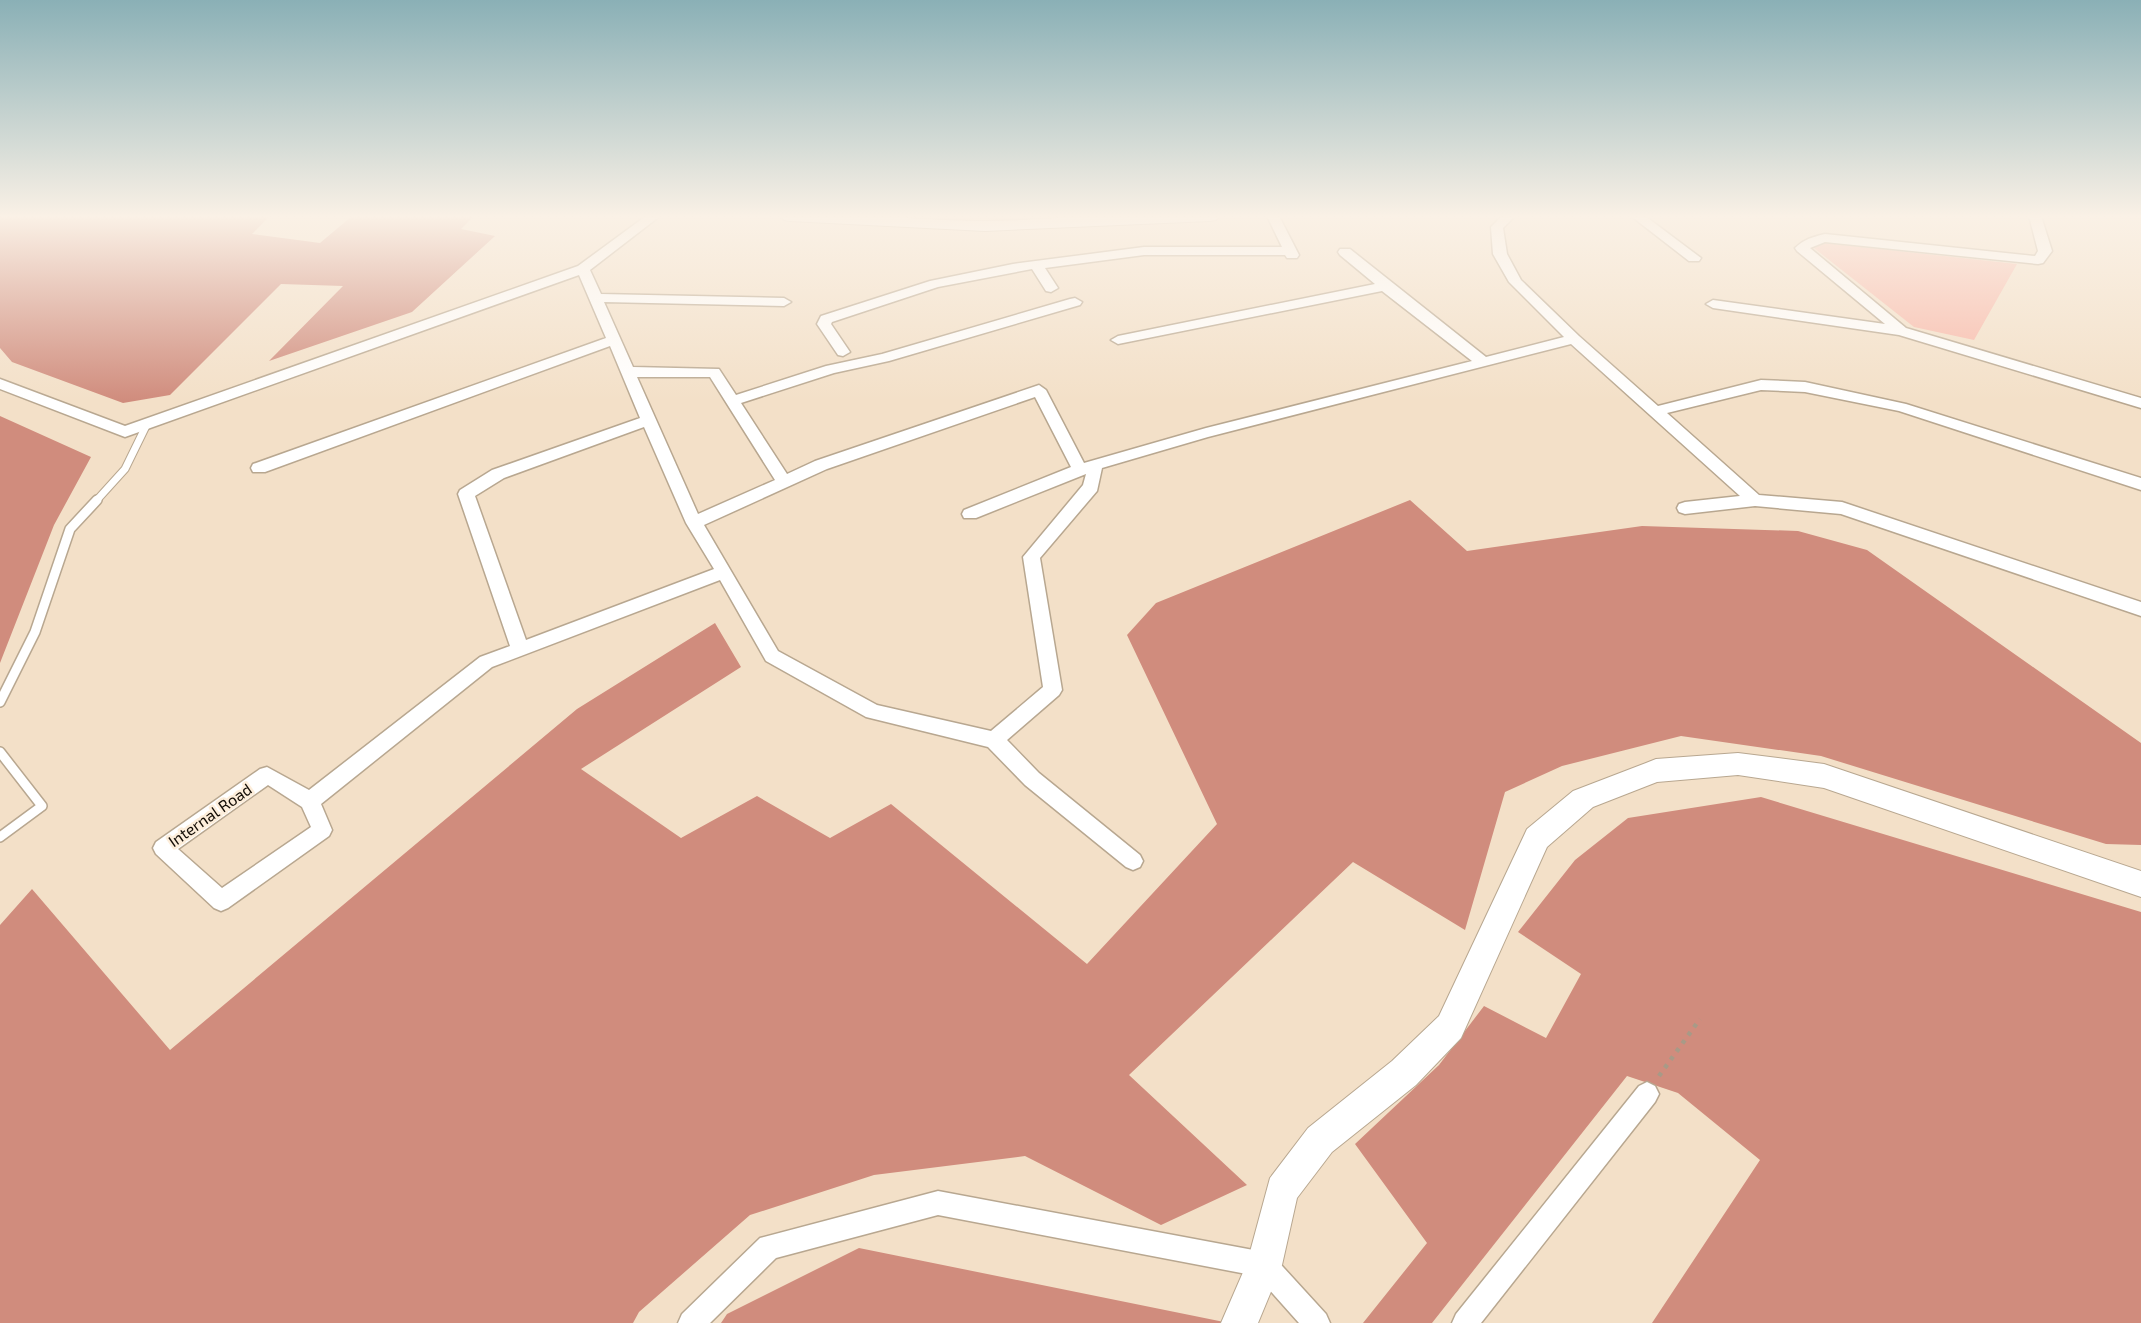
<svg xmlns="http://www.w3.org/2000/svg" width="2141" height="1323" viewBox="0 0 2141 1323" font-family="'Exo 2',sans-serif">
<rect width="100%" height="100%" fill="#f3e0c8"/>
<path fill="#f8b7a8" d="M 1825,243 L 2017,264 L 1974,340 L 1914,327 L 1814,248 Z"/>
<path fill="#d08c7d" d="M 0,216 L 270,216 L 252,234 L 320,243 L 352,216 L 474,216 L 461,229 L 495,236 L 412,312 L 269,361 L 343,286 L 281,284 L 170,395 L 123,403 L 12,362 L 0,348 Z
M 0,416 L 91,457 L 54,525 L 0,663 Z
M 1410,500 L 1467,551 L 1642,526 L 1798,531 L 1867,550 L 2141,743 L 2141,845 L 2106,844 L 1821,756 L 1681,736 L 1562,766 L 1505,792 L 1465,930 L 1353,862 L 1129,1075 L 1247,1185 L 1161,1225 L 1025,1156 L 874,1175 L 750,1215 L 639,1312 L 633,1323 L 0,1323 L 0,925 L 32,889 L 170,1050 L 577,709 L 715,623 L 741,667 L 581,769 L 681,838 L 757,796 L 830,838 L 891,804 L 1087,964 L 1217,824 L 1127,635 L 1156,603 Z
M 1761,797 L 2141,912 L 2141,1323 L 1652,1323 L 1760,1160 L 1678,1093 L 1627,1076 L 1432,1323 L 1363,1323 L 1427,1243 L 1355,1144 L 1439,1065 L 1484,1006 L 1546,1038 L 1581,974 L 1518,932 L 1575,860 L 1628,818 Z
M 859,1248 L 1229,1323 L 721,1323 L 727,1314 Z"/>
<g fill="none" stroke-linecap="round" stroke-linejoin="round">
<g stroke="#b8a790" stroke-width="9">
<path id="lane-far1" d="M 96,501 L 125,469 L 147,424"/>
</g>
<g stroke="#b8a790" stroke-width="12">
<path id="lane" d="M 0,702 L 35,632 L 70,529 L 97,500
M 0,752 L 42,806 L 0,837"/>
</g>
<g stroke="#b8a790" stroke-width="3">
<path id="street" d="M 646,216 L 660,216 L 590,270 L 601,294 L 784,298 L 791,302 L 784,306 L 604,302 L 633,367 L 719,369 L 736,395 L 826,366 L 882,354 L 1070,299 L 1075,298 L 1082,302 L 1080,305 L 889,361 L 834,373 L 741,403 L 787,474 L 815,461 L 1039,385 L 1046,390 L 1084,463 L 1206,428 L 1472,361 L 1382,291 L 1118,344 L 1111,340 L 1118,336 L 1375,284 L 1340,255 L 1338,252 L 1340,249 L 1350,249 L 1486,357 L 1564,337 L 1509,282 L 1493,254 L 1491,227 L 1502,216 L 1515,216 L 1503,228 L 1507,254 L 1521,280 L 1579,336 L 1658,406 L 1761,380 L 1805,382 L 1906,404 L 2141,478 L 2141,490 L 1899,411 L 1805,392 L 1761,390 L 1667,413 L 1759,495 L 1842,502 L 2141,602 L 2141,616 L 1841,514 L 1755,506 L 1685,514 L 1679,512 L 1677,508 L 1679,504 L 1685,502 L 1740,496 L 1571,344 L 1208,437 L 1102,468 L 1097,491 L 1040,558 L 1062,690 L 1059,695 L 1007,740 L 1039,773 L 1140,855 L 1143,861 L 1140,867 L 1133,870 L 1126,867 L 1025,785 L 988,747 L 866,717 L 766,661 L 720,580 L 492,667 L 321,804 L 332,830 L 329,836 L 228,908 L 221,911 L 214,908 L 156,854 L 153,848 L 156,842 L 260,769 L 267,767 L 309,790 L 480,657 L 510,646 L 458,494 L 460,490 L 492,470 L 640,418 L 610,346 L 265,472 L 253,472 L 251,468 L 253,464 L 606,338 L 579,275 L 125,437 L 0,389 L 0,379 L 125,426 L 578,266 ZM 637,377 L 710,377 L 775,480 L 698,514 ZM 1035,397 L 1071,467 L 964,510 L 962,514 L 964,518 L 976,518 L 1086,474 L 1083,485 L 1023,557 L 1043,687 L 991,731 L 877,705 L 778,651 L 704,525 L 827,469 ZM 644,427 L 686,523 L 714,569 L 526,640 L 475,496 L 504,478 ZM 268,785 L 302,807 L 311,827 L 222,888 L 178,849 Z
M 1267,216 L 1279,216 L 1299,255 L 1297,258 L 1287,258 L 1285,255 L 1144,255 L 1045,268 L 1058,288 L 1051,292 L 1046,291 L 1032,269 L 938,287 L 832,322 L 831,324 L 850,352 L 843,356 L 838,355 L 817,324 L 821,316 L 930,281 L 1013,264 L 1144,247 L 1282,247 Z
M 1631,216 L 1645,216 L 1701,258 L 1699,261 L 1689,261 Z
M 2029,216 L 2041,216 L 2052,251 L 2043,263 L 2038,264 L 1825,242 L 1810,248 L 1906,328 L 2141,398 L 2141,408 L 1899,335 L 1713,308 L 1706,304 L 1713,300 L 1885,324 L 1797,251 L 1795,248 C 1804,239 1813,237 1825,234 L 2035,256 L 2038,251 Z
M 1647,1082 L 1655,1086 L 1659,1094 L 1655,1102 L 1481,1323 L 1452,1323 L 1456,1314 L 1639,1086 Z
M 938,1191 L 1264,1252 L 1273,1256 L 1326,1314 L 1330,1323 L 1299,1323 L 1257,1276 L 938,1215 L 776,1258 L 710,1323 L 678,1323 L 682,1314 L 760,1238 Z"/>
</g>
<g stroke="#b8a790" stroke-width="2">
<path id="secondary" d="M 781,216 C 849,211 918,221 986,221 C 1063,220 1142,210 1219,216 L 1216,220 L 1210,221 L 985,231 L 790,221 L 784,220 Z
M 1738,753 L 1824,764 L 2141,871 L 2141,897 L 1824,788 L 1738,775 L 1657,782 L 1593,807 L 1547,847 L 1461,1038 L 1416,1085 L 1332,1152 L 1297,1198 L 1282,1265 L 1258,1323 L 1221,1323 L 1247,1263 L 1270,1178 L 1308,1128 L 1392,1061 L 1439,1016 L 1527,829 L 1573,791 L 1646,763 L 1656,759 Z"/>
</g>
<path stroke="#a89a87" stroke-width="4.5" stroke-dasharray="4 6" stroke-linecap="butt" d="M 1659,1076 L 1700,1019"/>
<use href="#lane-far1" stroke="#fff" stroke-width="7"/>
<use href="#lane" stroke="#fff" stroke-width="9"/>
<use href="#street" fill="#fff" fill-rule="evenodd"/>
<use href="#secondary" fill="#fff" fill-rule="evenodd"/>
</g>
<linearGradient id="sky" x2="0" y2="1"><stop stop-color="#8ab0b6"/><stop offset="0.54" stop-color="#faf1e6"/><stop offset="1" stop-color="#faf1e6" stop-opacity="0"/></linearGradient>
<rect width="2141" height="401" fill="url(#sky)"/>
<g text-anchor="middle" stroke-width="5" stroke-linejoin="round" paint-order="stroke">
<g font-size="16" fill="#120c05" stroke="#fdeedb">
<text transform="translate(210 815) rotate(-35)" y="6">Internal Road</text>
</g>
</g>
</svg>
